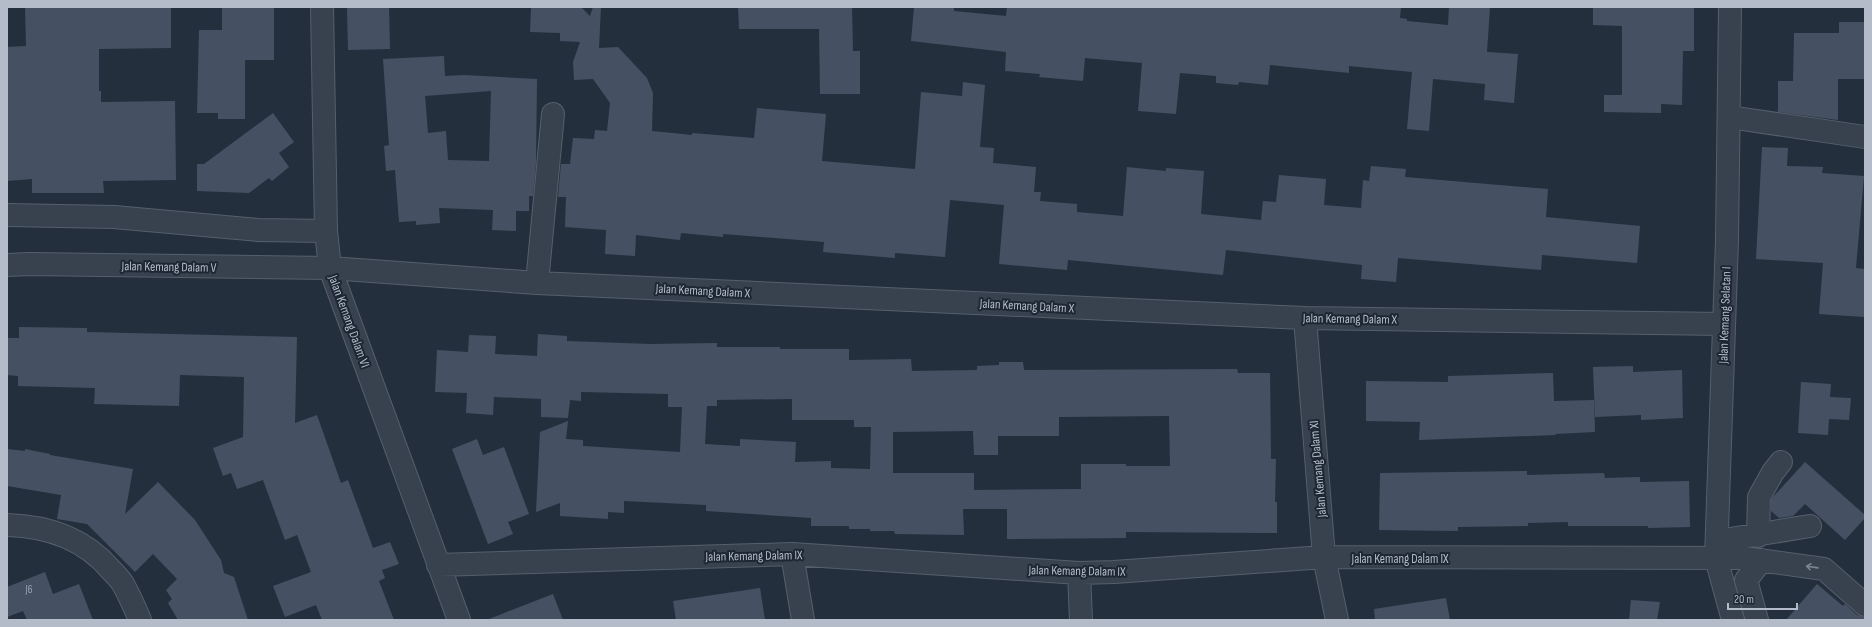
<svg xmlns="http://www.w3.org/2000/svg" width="1872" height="627" viewBox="0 0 1872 627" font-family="'Sofia Sans Condensed',sans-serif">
<rect width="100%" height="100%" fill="#242f3e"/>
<path fill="#455162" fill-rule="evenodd" d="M 25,7 L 171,7 L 171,48 L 99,49 L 99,91 L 101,91 L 101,102 L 175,101 L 176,180 L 103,181 L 104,193 L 32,193 L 32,179 L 7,181 L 7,47 L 26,46 Z
M 222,7 L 274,7 L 274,60 L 245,60 L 245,119 L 218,119 L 218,113 L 197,113 L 199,30 L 222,30 Z
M 389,7 L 390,49 L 348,50 L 347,8 Z
M 531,7 L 581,7 L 590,16 L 593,7 L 601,7 L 599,48 L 618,47 L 647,78 L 653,93 L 652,131 L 692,135 L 692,133 L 754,138 L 757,108 L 826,114 L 822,161 L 915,169 L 921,92 L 962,96 L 963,82 L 985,85 L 980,147 L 994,148 L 993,163 L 1036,167 L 1034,192 L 1041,192 L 1040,201 L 1077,204 L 1077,212 L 1123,216 L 1127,167 L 1166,171 L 1166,168 L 1204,171 L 1201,214 L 1261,220 L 1263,201 L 1276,202 L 1279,175 L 1326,179 L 1324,205 L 1361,208 L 1363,180 L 1369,181 L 1371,166 L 1406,169 L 1405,177 L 1548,189 L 1546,217 L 1640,226 L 1637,263 L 1542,255 L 1541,270 L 1398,258 L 1396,282 L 1361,279 L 1362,265 L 1226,250 L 1223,275 L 1068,260 L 1067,270 L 999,264 L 1004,205 L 950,200 L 945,257 L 895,253 L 895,258 L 823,252 L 824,242 L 723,234 L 723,237 L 681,233 L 680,240 L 636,235 L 635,256 L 605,254 L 606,230 L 565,227 L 566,197 L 558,197 L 561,164 L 570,164 L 573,138 L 594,139 L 595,130 L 607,131 L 610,103 L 593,79 L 574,80 L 573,62 L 580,42 L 560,41 L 560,33 L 530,32 Z
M 738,7 L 852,7 L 853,51 L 860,51 L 860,94 L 820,94 L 819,29 L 739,29 Z
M 914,7 L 954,7 L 954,11 L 1006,16 L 1007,7 L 1401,7 L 1400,18 L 1407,19 L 1407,21 L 1448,25 L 1449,7 L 1490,7 L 1487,52 L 1518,54 L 1514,103 L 1484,100 L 1485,84 L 1433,79 L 1429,131 L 1407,129 L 1412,72 L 1349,66 L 1349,73 L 1270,65 L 1268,85 L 1239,82 L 1238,85 L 1216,83 L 1216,76 L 1180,73 L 1176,114 L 1138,111 L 1142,63 L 1085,58 L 1083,81 L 1039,77 L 1040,74 L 1005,71 L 1006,52 L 911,41 Z
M 1593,7 L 1694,7 L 1694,51 L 1683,51 L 1682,105 L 1661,104 L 1661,113 L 1604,112 L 1604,95 L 1622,95 L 1622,26 L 1593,25 Z
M 1839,22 L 1865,22 L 1865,79 L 1838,79 L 1838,120 L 1778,112 L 1778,81 L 1793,81 L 1794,33 L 1839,33 Z
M 444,56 L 445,76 L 464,75 L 537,79 L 536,163 L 533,196 L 529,196 L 529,211 L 516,211 L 516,231 L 492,230 L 493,210 L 439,208 L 440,223 L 416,225 L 416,221 L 399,222 L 395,170 L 386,171 L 384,146 L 389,145 L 383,59 ZM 491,91 L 489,161 L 448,160 L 446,131 L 428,133 L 425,96 Z
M 273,113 L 294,142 L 279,153 L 289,167 L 272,181 L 269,178 L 249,193 L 197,191 L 197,164 L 204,164 Z
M 1762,147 L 1788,148 L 1787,166 L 1823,167 L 1822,173 L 1864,176 L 1856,268 L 1865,269 L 1864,317 L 1819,314 L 1823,263 L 1756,259 Z
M 19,327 L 87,328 L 87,332 L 297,337 L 295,423 L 317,415 L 341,483 L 348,480 L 373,548 L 390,542 L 399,564 L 382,570 L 385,578 L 379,581 L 394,620 L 322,620 L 316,605 L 285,617 L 273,586 L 311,572 L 297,535 L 285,540 L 263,480 L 237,489 L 231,473 L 223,476 L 213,448 L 243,437 L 244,377 L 180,375 L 179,406 L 94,404 L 95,388 L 18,386 L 18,376 L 7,375 L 7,338 L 19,338 Z
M 538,334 L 567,336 L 567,341 L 650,344 L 717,343 L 717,347 L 780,347 L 780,349 L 849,349 L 849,360 L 911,359 L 912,371 L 977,370 L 977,366 L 999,365 L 999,362 L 1023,362 L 1024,370 L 1237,369 L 1238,373 L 1270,373 L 1271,459 L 1276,459 L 1275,502 L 1277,502 L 1277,533 L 1126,532 L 1126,538 L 1007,539 L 1007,509 L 963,509 L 964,535 L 895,534 L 894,531 L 870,531 L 870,529 L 849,529 L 849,526 L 811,526 L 811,518 L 706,511 L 706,505 L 624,501 L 624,513 L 608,512 L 608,519 L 560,516 L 560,503 L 536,512 L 540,432 L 568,421 L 566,439 L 583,440 L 583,446 L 680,452 L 682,407 L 668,407 L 668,394 L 581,392 L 581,401 L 570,400 L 568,418 L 541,417 L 541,399 L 494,397 L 493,415 L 466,413 L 467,393 L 435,392 L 437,350 L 468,352 L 469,335 L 496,336 L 495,354 L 537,356 ZM 792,399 L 792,420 L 854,420 L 854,427 L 871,427 L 870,469 L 831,468 L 831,461 L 795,462 L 796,442 L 740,439 L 740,446 L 705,444 L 707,406 L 717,406 L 717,400 ZM 1169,416 L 1170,466 L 1126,466 L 1126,464 L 1081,464 L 1081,489 L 974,490 L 974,473 L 893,473 L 893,432 L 973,431 L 974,455 L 998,455 L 998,436 L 1059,436 L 1059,417 Z
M 1633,366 L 1633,372 L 1682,370 L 1683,418 L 1641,420 L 1641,415 L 1595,417 L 1593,367 Z
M 1553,373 L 1554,401 L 1594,400 L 1595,432 L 1555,434 L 1556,435 L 1419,440 L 1420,422 L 1366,421 L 1366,381 L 1448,382 L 1448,376 Z
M 1801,382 L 1831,384 L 1830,397 L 1851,398 L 1849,420 L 1829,419 L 1828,435 L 1798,433 Z
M 477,439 L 483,455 L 504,447 L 529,514 L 508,522 L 513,534 L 488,544 L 452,449 Z
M 7,449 L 25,451 L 25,449 L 50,454 L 50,455 L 133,469 L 125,514 L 158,482 L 195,520 L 221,560 L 224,573 L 234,577 L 248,620 L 178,620 L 168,603 L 172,599 L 166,590 L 177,579 L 153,554 L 135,572 L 87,524 L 57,519 L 61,495 L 7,486 Z
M 1805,462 L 1865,515 L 1865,518 L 1845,540 L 1805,504 L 1793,516 L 1779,518 L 1771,511 L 1771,500 L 1773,497 Z
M 1527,471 L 1527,475 L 1604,473 L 1605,478 L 1640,477 L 1640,482 L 1689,481 L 1690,527 L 1648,528 L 1648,526 L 1568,526 L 1568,522 L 1528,523 L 1528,526 L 1458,527 L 1458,531 L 1379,530 L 1380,473 Z
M 45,572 L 53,594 L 79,584 L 93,620 L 27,620 L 23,611 L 7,617 L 7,587 Z
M 1817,584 L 1843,606 L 1845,604 L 1857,615 L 1865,617 L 1865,620 L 1786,620 Z
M 760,588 L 765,620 L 676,620 L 673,601 Z
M 553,594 L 563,620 L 490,620 L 489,619 Z
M 1446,598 L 1450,620 L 1375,620 L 1374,609 Z
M 1631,600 L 1660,602 L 1657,620 L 1629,620 Z"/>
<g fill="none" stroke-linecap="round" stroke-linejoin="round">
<g stroke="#565f6c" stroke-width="24">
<path id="minor" d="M 322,7 L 326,231 L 330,268 L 459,620
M 1730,7 L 1727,240 L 1716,558 L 1733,620
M 1729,117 L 1865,137
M 7,215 L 114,217 L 258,230 L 326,231
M 7,265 L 29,264 L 330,268 L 537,283 L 1305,318 L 1724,324
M 537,283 L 553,114
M 1305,318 L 1324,557 L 1337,620
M 7,525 C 47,526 84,538 111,570 C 115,574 120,579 123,584 C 129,595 135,608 140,620
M 1758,536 L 1759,497 L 1773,472 L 1781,462
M 1718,541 L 1810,526
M 792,554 L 803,620
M 438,565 L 792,554 L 1079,573 L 1114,572 L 1324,557 L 1744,558 L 1824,569 L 1865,605
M 1079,573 L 1081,620
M 1757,620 L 1746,580 L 1762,560"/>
</g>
<use href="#minor" stroke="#38414e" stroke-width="22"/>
</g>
<defs><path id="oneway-shaft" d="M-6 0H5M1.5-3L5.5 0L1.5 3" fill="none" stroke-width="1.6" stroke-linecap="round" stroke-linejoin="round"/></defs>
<use stroke="#7c8592" href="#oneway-shaft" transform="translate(1812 567) rotate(-172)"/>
<g text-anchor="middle" stroke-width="4" stroke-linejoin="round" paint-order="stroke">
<g font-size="11" fill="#98a1af">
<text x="29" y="593">J6</text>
</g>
<g font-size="13" fill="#b4bcc9" stroke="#1d2633">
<text transform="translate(169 266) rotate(1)" y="5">Jalan Kemang Dalam V</text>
<text transform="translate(703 290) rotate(3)" y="5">Jalan Kemang Dalam X</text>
<text transform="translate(1027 305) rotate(3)" y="5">Jalan Kemang Dalam X</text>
<text transform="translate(1724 315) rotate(-88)" y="5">Jalan Kemang Selatan I</text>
<text transform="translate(1350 318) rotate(1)" y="5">Jalan Kemang Dalam X</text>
<text transform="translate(350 321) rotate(70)" y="5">Jalan Kemang Dalam VI</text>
<text transform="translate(1317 469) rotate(-95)" y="5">Jalan Kemang Dalam XI</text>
<text transform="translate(754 555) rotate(-1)" y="5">Jalan Kemang Dalam IX</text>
<text x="1400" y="563">Jalan Kemang Dalam IX</text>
<text transform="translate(1077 570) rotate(1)" y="5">Jalan Kemang Dalam IX</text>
</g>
</g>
<rect width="1872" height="627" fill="none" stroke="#b4bcc9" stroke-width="16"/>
<path d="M1728 603v6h69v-6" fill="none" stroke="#b4bcc9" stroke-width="2"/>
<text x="1734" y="603" font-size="12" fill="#b4bcc9" stroke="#1d2633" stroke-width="3" paint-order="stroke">20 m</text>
</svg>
